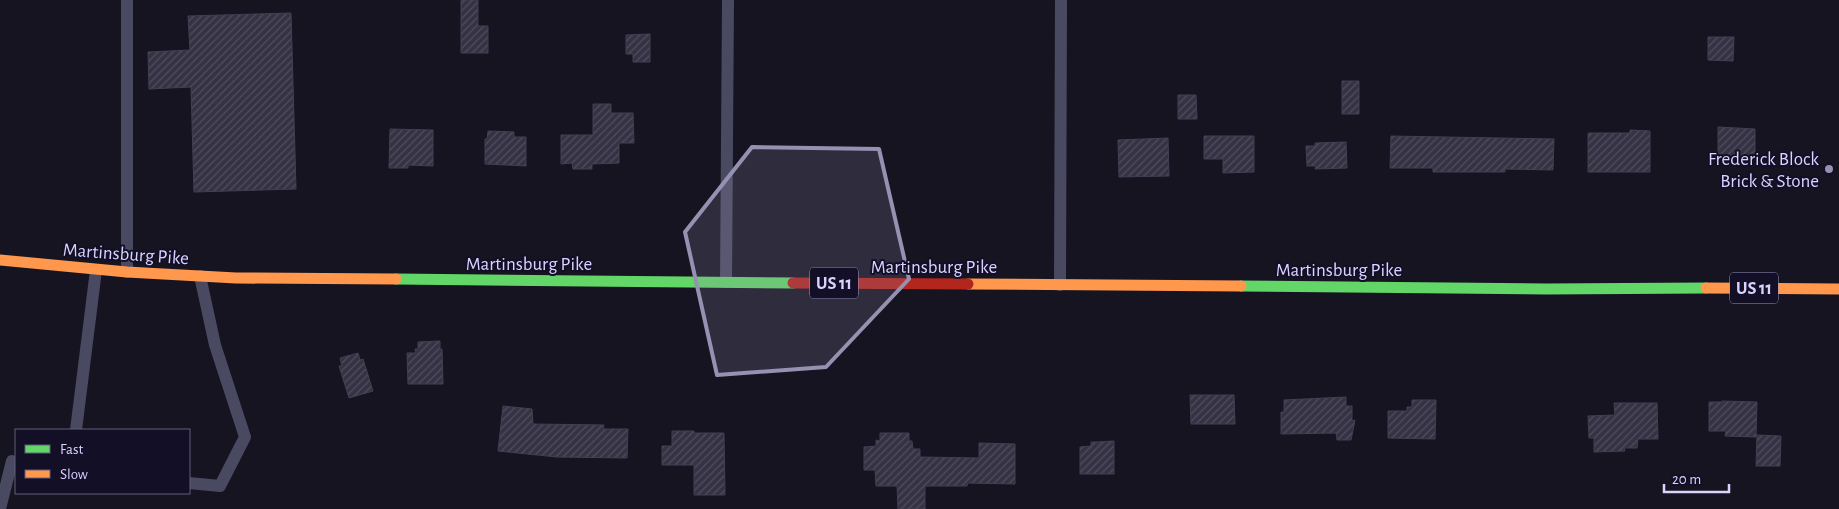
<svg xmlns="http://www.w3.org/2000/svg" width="1839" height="509" viewBox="0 0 1839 509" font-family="'Alegreya Sans',sans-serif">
<defs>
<pattern id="building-hatch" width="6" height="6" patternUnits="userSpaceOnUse" patternTransform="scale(1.25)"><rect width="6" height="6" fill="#343243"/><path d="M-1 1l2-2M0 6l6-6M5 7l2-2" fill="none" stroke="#514f5f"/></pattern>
</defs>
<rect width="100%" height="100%" fill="#161421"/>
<path fill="url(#building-hatch)" stroke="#433f54" d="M 461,0 L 478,0 L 478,26 L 488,26 L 488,53 L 461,53 Z
M 291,13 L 296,189 L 194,192 L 191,87 L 149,89 L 148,52 L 190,50 L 188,16 Z
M 650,34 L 650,62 L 633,62 L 633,54 L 626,54 L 626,35 Z
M 1708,37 L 1734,37 L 1733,61 L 1708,60 Z
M 1342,81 L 1359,81 L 1359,114 L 1342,114 Z
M 1178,95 L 1196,95 L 1197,119 L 1178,119 Z
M 593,104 L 611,104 L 611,113 L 633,113 L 634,143 L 619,143 L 619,163 L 592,164 L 592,169 L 573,169 L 572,163 L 561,164 L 561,135 L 593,135 Z
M 1718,127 L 1755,129 L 1755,158 L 1718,158 Z
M 390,129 L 433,130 L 433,166 L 408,165 L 408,168 L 389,168 Z
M 1630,130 L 1650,131 L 1650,172 L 1588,172 L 1588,133 L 1630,133 Z
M 488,131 L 514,132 L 514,137 L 526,137 L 526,166 L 485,164 L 485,139 L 487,139 Z
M 1204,136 L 1254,136 L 1254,172 L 1223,173 L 1223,159 L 1204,159 Z
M 1391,136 L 1554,139 L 1553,170 L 1505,169 L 1505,172 L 1433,172 L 1433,168 L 1390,168 Z
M 1168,138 L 1169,176 L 1119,177 L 1118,140 Z
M 1346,142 L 1347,168 L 1315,169 L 1316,166 L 1307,166 L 1306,146 L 1315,146 L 1315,143 Z
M 440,341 L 440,349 L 442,349 L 443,384 L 408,384 L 407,353 L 416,353 L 415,349 L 418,349 L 418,342 Z
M 358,353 L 360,360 L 363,359 L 373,391 L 349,398 L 339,366 L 342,366 L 340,358 Z
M 1190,395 L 1234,395 L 1235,424 L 1191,424 Z
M 1346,397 L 1346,406 L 1352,406 L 1352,421 L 1355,420 L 1351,440 L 1337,440 L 1336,433 L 1281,434 L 1281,412 L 1284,412 L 1284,400 Z
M 1412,400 L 1436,400 L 1435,439 L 1388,438 L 1388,411 L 1407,411 L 1407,407 L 1412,407 Z
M 1722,401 L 1757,402 L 1756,437 L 1725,436 L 1726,431 L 1709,431 L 1709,402 L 1722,402 Z
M 1614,403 L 1657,403 L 1658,439 L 1638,439 L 1637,448 L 1624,448 L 1625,451 L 1594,452 L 1594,438 L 1589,438 L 1588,416 L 1615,415 Z
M 503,406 L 532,409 L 533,424 L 604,425 L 603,429 L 628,429 L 627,458 L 557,457 L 498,451 Z
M 672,431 L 694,431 L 694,433 L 724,433 L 725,495 L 694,495 L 694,465 L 662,465 L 662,446 L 672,446 Z
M 880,433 L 909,433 L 909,441 L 912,441 L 913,449 L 920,449 L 920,457 L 979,458 L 979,443 L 1015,444 L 1015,484 L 968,483 L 967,486 L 925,486 L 925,509 L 898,509 L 897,486 L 876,486 L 875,470 L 864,470 L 864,447 L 876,446 L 876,440 L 880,441 Z
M 1757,435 L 1781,436 L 1780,466 L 1756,466 Z
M 1114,441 L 1114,474 L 1080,474 L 1080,447 L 1091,446 L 1091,442 L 1097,442 Z"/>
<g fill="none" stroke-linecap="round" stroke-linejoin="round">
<path stroke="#4a4962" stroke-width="12" d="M 127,0 L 127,272
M 726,282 L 728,0
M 1060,285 L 1061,0
M 76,430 L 96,270
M 189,483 L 220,486 L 245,437 L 215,345 L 200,276
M 0,509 L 12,461"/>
<path stroke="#63d668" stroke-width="11" d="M 396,279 L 793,283
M 1241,286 L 1546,289 L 1706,288"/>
<path stroke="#ff974d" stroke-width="11" d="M 0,260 L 127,272 L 236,278 L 396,279
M 968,284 L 1241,286
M 1706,288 L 1839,289"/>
<path stroke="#b3261e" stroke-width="11" d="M 793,283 L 968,284"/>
</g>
<path fill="#9591b1" fill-opacity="0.2" stroke="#9591b1" stroke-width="4" stroke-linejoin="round" d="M 752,147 L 879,149 L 909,279 L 826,367 L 717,375 L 685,232 Z"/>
<circle fill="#9591b1" stroke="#130f26" stroke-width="2" cx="1829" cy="169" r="5"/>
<g text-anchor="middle" stroke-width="4" stroke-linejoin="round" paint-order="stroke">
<g fill="#130f26" stroke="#9e99be" stroke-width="1">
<rect x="810" y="267.5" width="48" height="31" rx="4"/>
<rect x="1730" y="272.5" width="48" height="31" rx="4"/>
</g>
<g font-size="18" font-weight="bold" fill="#d9d4ff">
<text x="834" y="289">US 11</text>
<text x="1754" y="294">US 11</text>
</g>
<g font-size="19" fill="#d9d4ff" stroke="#130f26" text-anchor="end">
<text x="1819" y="165">Frederick Block<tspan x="1819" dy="22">Brick &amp; Stone</tspan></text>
</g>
<g font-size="19" fill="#d9d4ff" stroke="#130f26">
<text transform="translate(126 253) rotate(4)" y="7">Martinsburg Pike</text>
<text x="529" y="270">Martinsburg Pike</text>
<text x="934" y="273">Martinsburg Pike</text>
<text x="1339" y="276">Martinsburg Pike</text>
</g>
</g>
<rect x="15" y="429" width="175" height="65" fill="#130f26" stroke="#625e7d"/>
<rect x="25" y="445" width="25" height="8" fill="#63d668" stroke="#625e7d"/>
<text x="60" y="454" font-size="15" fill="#d9d4ff">Fast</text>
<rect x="25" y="470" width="25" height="8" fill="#ff974d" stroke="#625e7d"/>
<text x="60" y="479" font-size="15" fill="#d9d4ff">Slow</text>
<path d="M1664 484v8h65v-8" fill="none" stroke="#d9d4ff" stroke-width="2.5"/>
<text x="1672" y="484" font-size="15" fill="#d9d4ff" stroke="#130f26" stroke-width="4" paint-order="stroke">20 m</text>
</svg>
